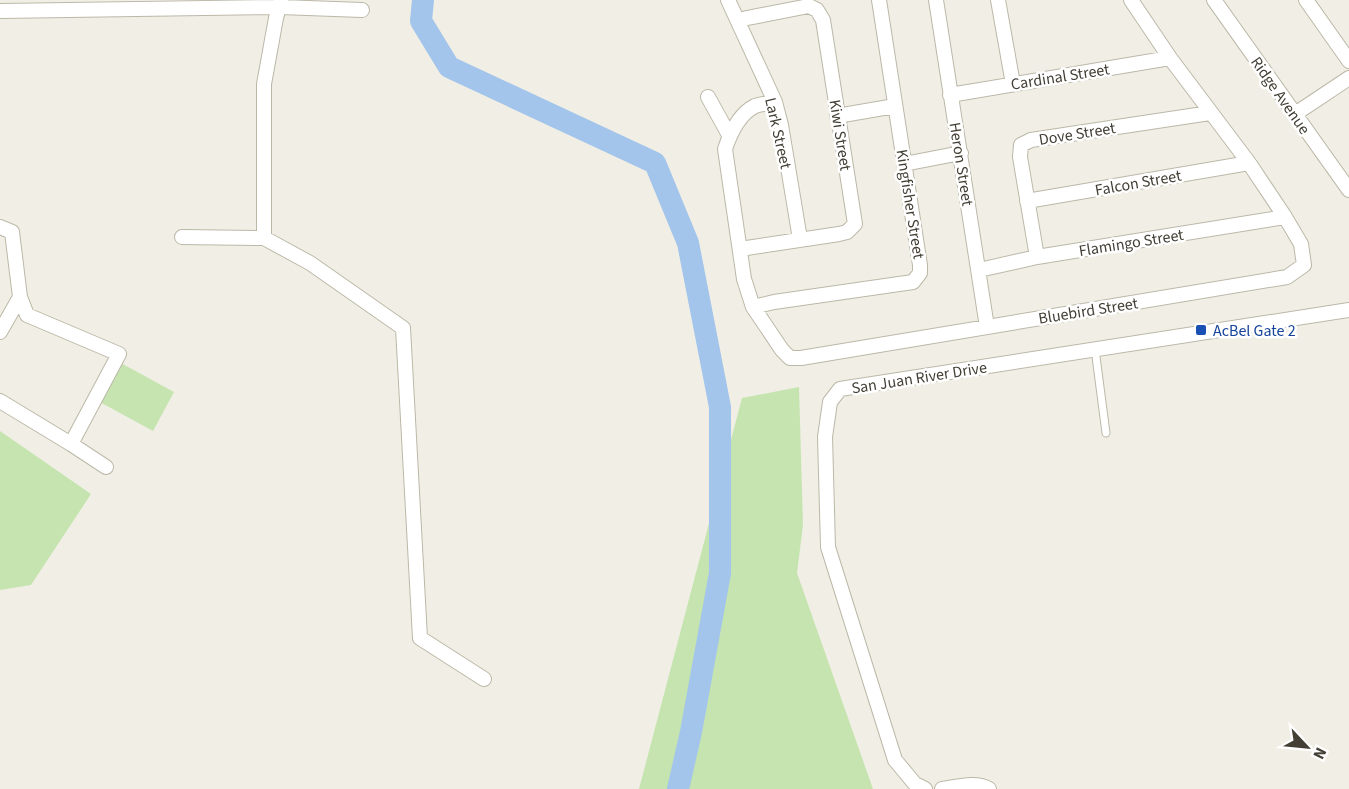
<svg xmlns="http://www.w3.org/2000/svg" width="1349" height="789" viewBox="0 0 1349 789" font-family="'Source Sans 3',sans-serif">
<rect width="100%" height="100%" fill="#f1efe5"/>
<path fill="#c5e4af" d="M 119,362 L 174,392 L 153,431 L 98,401 Z
M 799,387 L 803,525 L 797,573 L 873,789 L 639,789 L 742,398 Z
M 0,431 L 91,494 L 31,585 L 0,590 Z"/>
<g fill="none" stroke-linecap="round" stroke-linejoin="round">
<path stroke="#a4c5eb" stroke-width="22" d="M 423,0 L 421,21 L 449,67 L 655,163 L 688,243 L 720,407 L 720,573 L 691,732 L 678,789"/>
<g stroke="#bcb8a8" stroke-width="9">
<path id="service" d="M 1095,349 L 1106,433"/>
</g>
<g stroke="#bcb8a8" stroke-width="16">
<path id="minor" d="M 281,0 L 276,18 L 264,84 L 264,238 L 310,263 L 403,328 L 420,638 L 484,679
M 728,0 L 775,102 L 781,125 L 800,239
M 936,0 L 987,327
M 998,0 L 1013,84
M 1214,0 L 1349,190
M 1306,0 L 1349,61
M 0,11 L 280,7 L 362,10
M 737,20 L 809,6 L 817,10 L 823,20 L 855,224 L 847,232 L 839,234 L 740,249
M 950,95 L 1170,58
M 708,97 L 729,135
M 775,102 C 769,103 761,104 755,106 C 739,114 730,134 725,149 L 744,279 L 753,307 L 782,350 L 790,358 L 801,358 L 1287,277 L 1304,265 L 1301,244 L 1285,217 L 1249,163 L 1170,58 L 1131,0
M 1295,114 L 1349,78
M 837,116 L 895,106
M 904,164 L 961,153
M 1027,201 L 1249,163
M 0,227 L 12,232 L 20,297 L 27,315 L 119,354 L 71,444 L 0,401
M 182,237 L 264,238
M 1037,257 L 1020,157 L 1021,145 L 1031,140 L 1210,113
M 979,270 L 1037,257 L 1285,217
M 753,307 L 774,302 L 913,282 L 920,273 L 920,265 L 879,0
M 0,332 L 20,297
M 71,444 L 106,467
M 925,789 L 915,784 L 895,760 L 828,547 L 825,437 L 830,402 L 840,389 L 1349,310
M 942,789 C 957,787 976,781 989,789"/>
</g>
<use href="#service" stroke="#fff" stroke-width="7"/>
<use href="#minor" stroke="#fff" stroke-width="14"/>
</g>
<rect fill="#1a4fb4" stroke="#fff" stroke-width="2" x="1195" y="324" width="12" height="12" rx="3"/>
<g text-anchor="middle" stroke-width="5" stroke-linejoin="round" paint-order="stroke">
<g font-size="16" fill="#433f35" stroke="#fff">
<text transform="translate(1060 76) rotate(-9)" y="6">Cardinal Street</text>
<text transform="translate(1281 95) rotate(55)" y="6">Ridge Avenue</text>
<text transform="translate(779 133) rotate(77)" y="6">Lark Street</text>
<text transform="translate(1077 133) rotate(-9)" y="6">Dove Street</text>
<text transform="translate(841 135) rotate(81)" y="6">Kiwi Street</text>
<text transform="translate(962 164) rotate(81)" y="6">Heron Street</text>
<text transform="translate(1138 182) rotate(-10)" y="6">Falcon Street</text>
<text transform="translate(911 204) rotate(81)" y="6">Kingfisher Street</text>
<text transform="translate(1131 242) rotate(-9)" y="6">Flamingo Street</text>
<text transform="translate(1088 310) rotate(-9)" y="6">Bluebird Street</text>
<text transform="translate(919 377) rotate(-9)" y="6">San Juan River Drive</text>
</g>
<g font-size="16" fill="#164399" stroke="#fff" text-anchor="start">
<text x="1213" y="336">AcBel Gate 2</text>
</g>
</g>
<g transform="translate(1307 747) rotate(116)" stroke="#ffffff" stroke-width="4.5" paint-order="stroke">
<path d="M0-4.5L10 22L0 15L-10 22Z" fill="#433f35"/>
<text y="-9" font-size="16" font-weight="bold" text-anchor="middle" fill="#433f35">N</text>
</g>
</svg>
